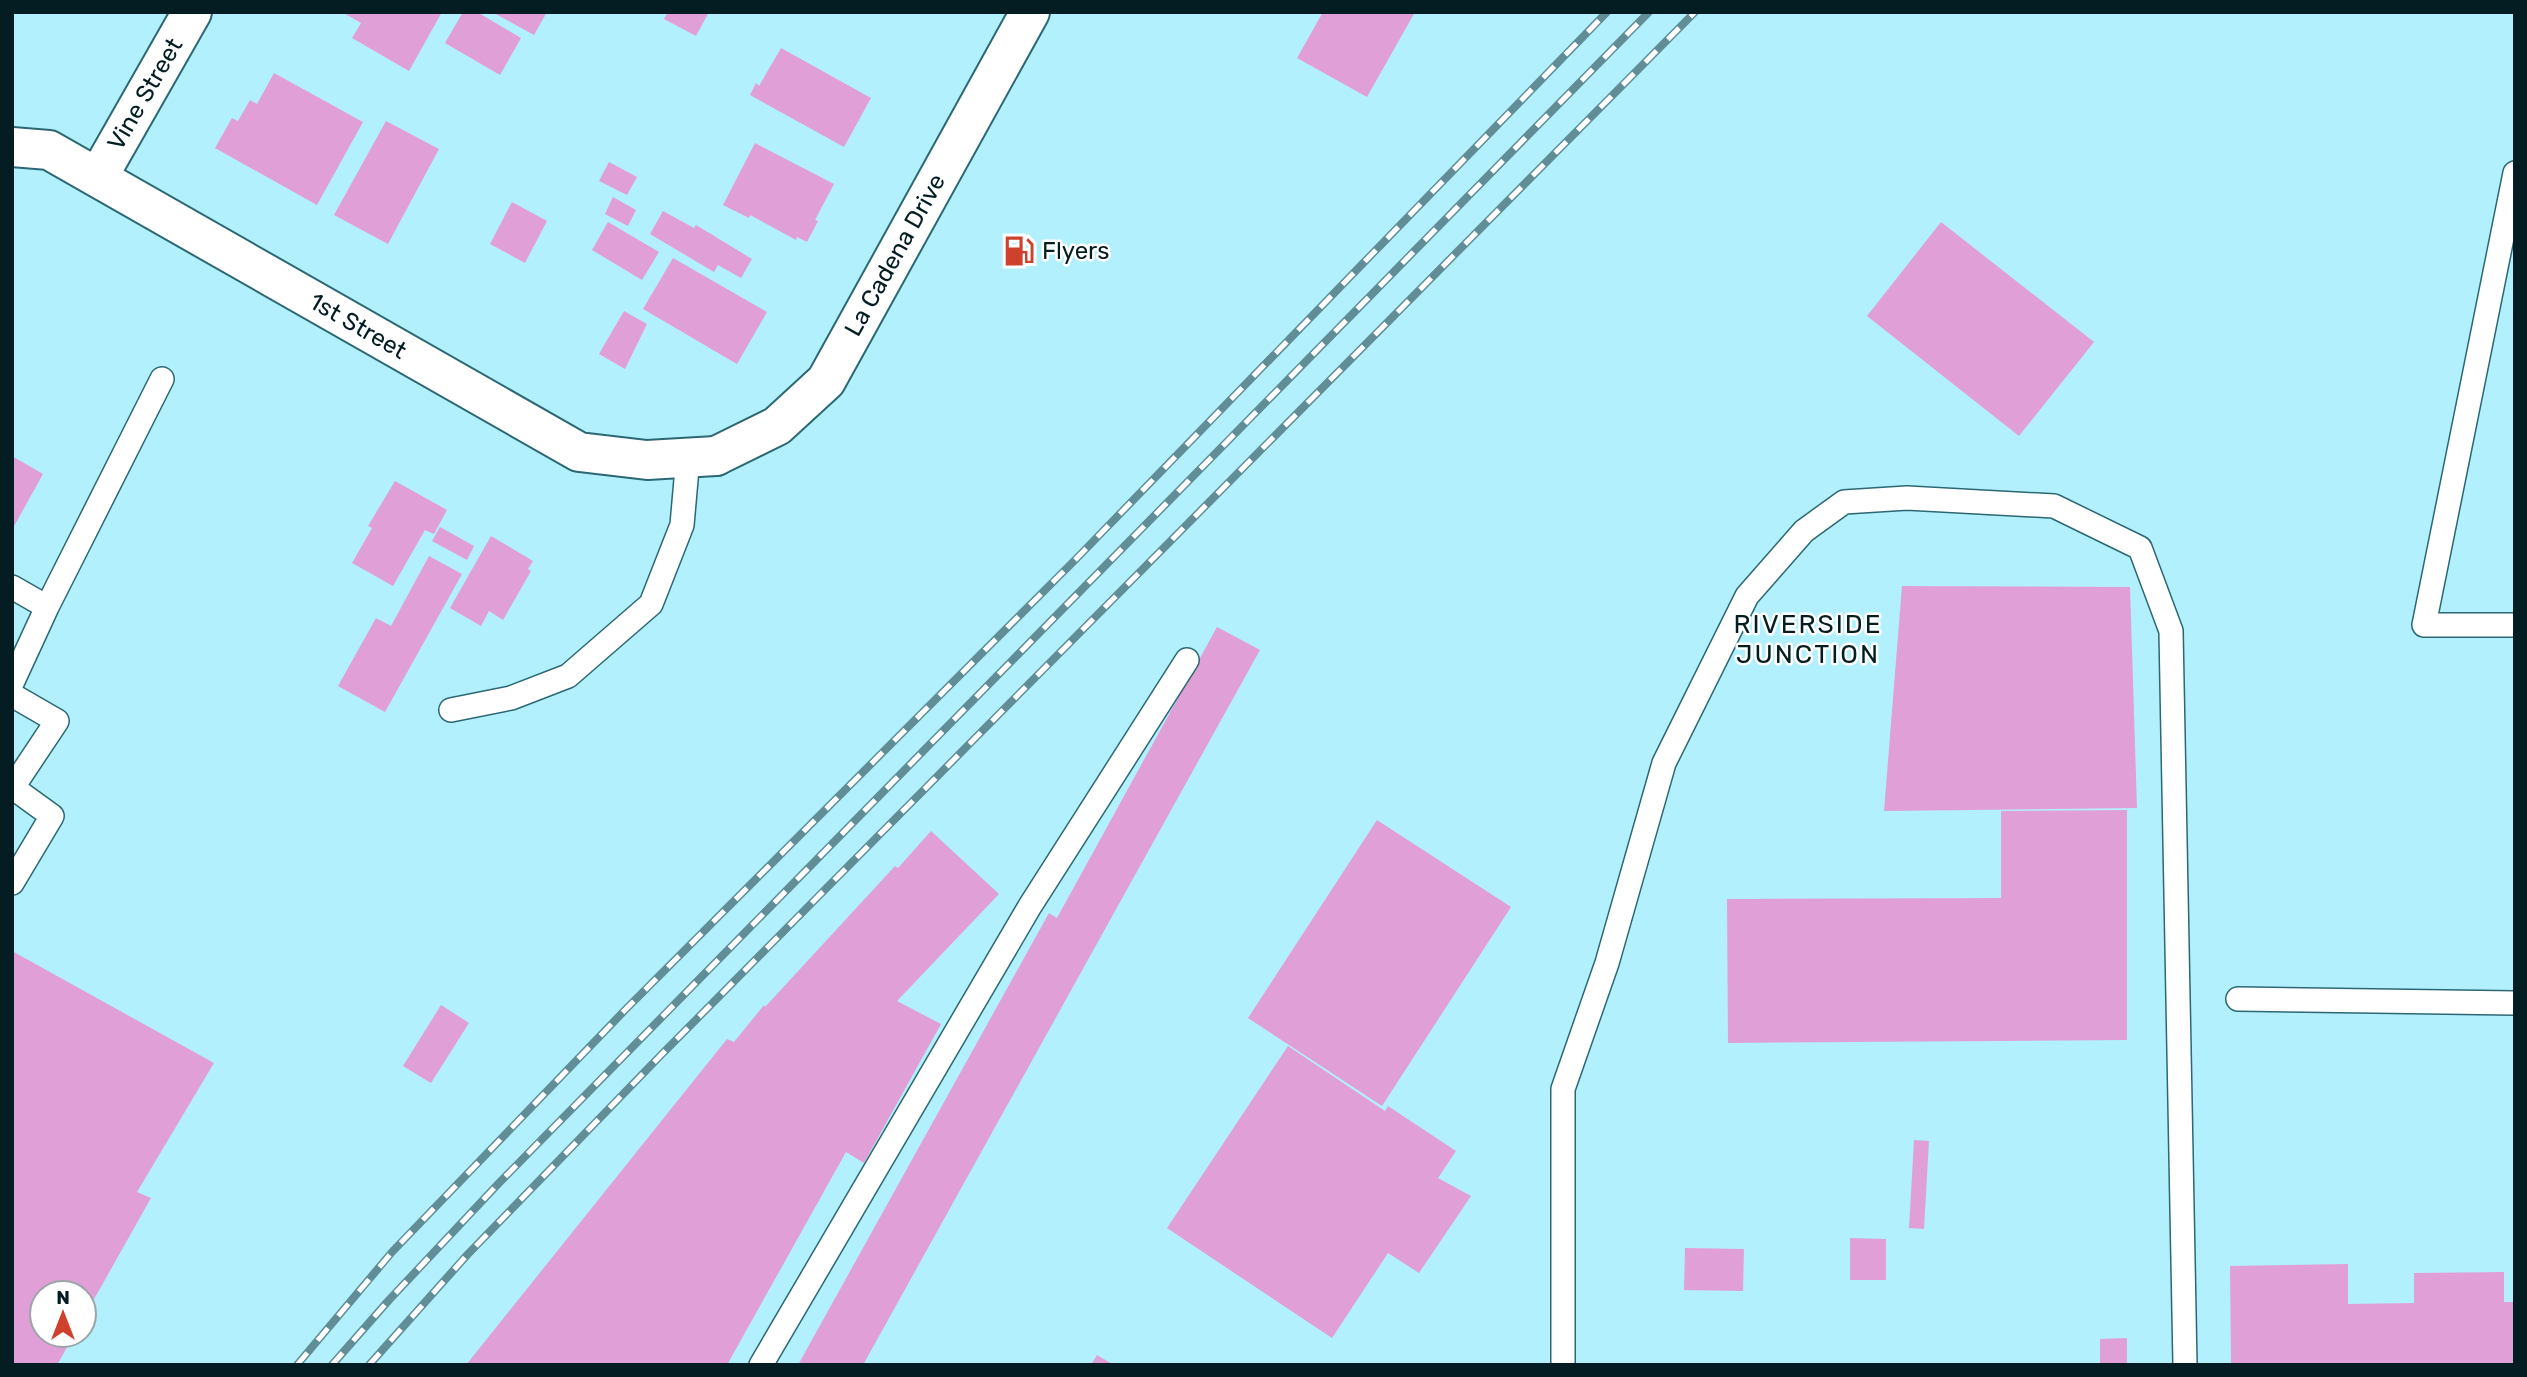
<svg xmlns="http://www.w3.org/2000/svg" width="2527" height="1377" viewBox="0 0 2527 1377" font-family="Rubik,sans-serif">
<rect width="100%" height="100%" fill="#b2f0fd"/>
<path fill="#e19fd8" d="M 342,12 L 442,12 L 409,71 L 352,38 L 361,23 Z
M 463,12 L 477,12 L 521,38 L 500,75 L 445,43 Z
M 492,12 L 547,12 L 534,35 Z
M 668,12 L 709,12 L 696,36 L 664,19 Z
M 1323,12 L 1415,12 L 1367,97 L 1297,58 Z
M 781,48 L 871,98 L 844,147 L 750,95 L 756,83 L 759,86 Z
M 274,73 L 363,122 L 317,205 L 215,148 L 232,118 L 238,121 L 250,100 L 257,104 Z
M 386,121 L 439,149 L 388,244 L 334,215 Z
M 755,143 L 834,184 L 815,220 L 818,221 L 807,242 L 797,237 L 796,240 L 750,215 L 749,218 L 723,205 Z
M 609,162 L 637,177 L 627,195 L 599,181 Z
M 613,197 L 636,210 L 628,226 L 605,214 Z
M 512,202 L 547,221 L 525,263 L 490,244 Z
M 663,211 L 694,228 L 696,225 L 752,259 L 741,278 L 718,265 L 714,272 L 650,234 Z
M 608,222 L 659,252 L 642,280 L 592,250 Z
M 1941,222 L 2094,342 L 2019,436 L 1867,316 Z
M 673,258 L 767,312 L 737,364 L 643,309 Z
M 624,311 L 647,324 L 625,369 L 599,354 Z
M 12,456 L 43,474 L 12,530 Z
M 395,481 L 447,510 L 434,534 L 425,530 L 393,586 L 352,563 L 372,528 L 368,526 Z
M 440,527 L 474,546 L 467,560 L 432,541 Z
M 491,536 L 533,561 L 528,569 L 531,571 L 503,620 L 489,611 L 481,626 L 450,608 Z
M 429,556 L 462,574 L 385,712 L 338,686 L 376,618 L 391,626 Z
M 1902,586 L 2130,587 L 2137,808 L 1884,811 Z
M 1217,627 L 1260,650 L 863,1365 L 798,1365 L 1049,913 L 1057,918 Z
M 2127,810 L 2127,1040 L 1728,1043 L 1727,899 L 2001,898 L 2001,811 Z
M 1377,820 L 1511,907 L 1382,1106 L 1248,1018 Z
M 931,831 L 999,894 L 897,1001 L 941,1024 L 864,1163 L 846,1152 L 727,1365 L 466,1365 L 727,1039 L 734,1042 L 764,1005 L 765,1007 L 895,866 L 898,868 Z
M 12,951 L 214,1063 L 137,1192 L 151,1198 L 84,1317 L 84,1293 L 42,1293 L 42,1335 L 74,1335 L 57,1365 L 12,1365 Z
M 441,1005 L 469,1023 L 431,1083 L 403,1066 Z
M 1288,1046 L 1385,1111 L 1388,1106 L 1456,1151 L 1438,1178 L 1471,1196 L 1419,1273 L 1388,1253 L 1332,1338 L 1167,1228 Z
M 1914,1140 L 1929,1141 L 1924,1229 L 1909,1228 Z
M 1850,1238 L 1886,1239 L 1886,1280 L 1850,1280 Z
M 1685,1248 L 1744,1249 L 1743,1291 L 1684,1290 Z
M 2348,1264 L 2348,1304 L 2414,1303 L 2414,1273 L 2504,1272 L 2504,1302 L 2515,1302 L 2515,1365 L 2231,1365 L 2230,1266 Z
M 2127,1338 L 2127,1365 L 2100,1365 L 2100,1339 Z
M 1097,1355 L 1114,1365 L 1091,1365 Z"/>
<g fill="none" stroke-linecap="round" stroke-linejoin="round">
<g stroke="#2b6873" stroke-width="26">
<path id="service" d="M 2515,173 L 2424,625 L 2515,625
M 12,587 L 47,607 L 162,379
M 12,683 L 47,607
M 12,695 L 57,721 L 13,787
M 451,710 L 511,698 L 568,676 L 651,604 L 682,525 L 688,457
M 12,787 L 52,816 L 12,883
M 2238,999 L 2515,1003
M 761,1365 L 1030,906 L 1187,660
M 1563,1365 L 1563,1089 L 1607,963 L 1664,763 L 1747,596 L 1804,531 L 1844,502 L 1907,498 L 2054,506 L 2140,548 L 2171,631 L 2185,1365"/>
</g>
<g stroke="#2b6873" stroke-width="42">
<path id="minor" d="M 12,147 L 49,150 L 579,452 L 647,460 L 716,456
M 98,177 L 192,12"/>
</g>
<g stroke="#2b6873" stroke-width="42">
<path id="tertiary" d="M 716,456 L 777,426 L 826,381 L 1030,12"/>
</g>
<use href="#service" stroke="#fff" stroke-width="23"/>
<use href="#minor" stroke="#fff" stroke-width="38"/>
<use href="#tertiary" stroke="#fff" stroke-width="38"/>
<g stroke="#618d97" stroke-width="8">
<path id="rail" d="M 297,1365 L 392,1252 L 627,1008 L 1076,559 L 1607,12
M 332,1365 L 389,1300 L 499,1183 L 1649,12
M 369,1365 L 468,1254 L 662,1054 L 1695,12"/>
</g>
<use href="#rail" stroke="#fff" stroke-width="5" stroke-dasharray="16" stroke-linecap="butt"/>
</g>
<defs>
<g id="fuel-bare" transform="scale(2.415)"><path d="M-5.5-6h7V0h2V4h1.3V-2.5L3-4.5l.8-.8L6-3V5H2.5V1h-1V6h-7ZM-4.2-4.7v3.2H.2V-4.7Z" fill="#ce422d" stroke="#fff" stroke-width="2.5" paint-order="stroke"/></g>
</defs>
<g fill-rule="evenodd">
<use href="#fuel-bare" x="1019" y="251"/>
</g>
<g text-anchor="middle" stroke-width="5" stroke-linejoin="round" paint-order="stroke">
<g font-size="24" fill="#041d22" stroke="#fff">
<text transform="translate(145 94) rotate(-60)" y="8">Vine Street</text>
<text transform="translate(895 255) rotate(-61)" y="8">La Cadena Drive</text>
<text transform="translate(358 326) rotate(30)" y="8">1st Street</text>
</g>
<g font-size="24" fill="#041d22" stroke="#fff" text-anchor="start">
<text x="1042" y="259">Flyers</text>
</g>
<g font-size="26" letter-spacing="2" fill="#041d22" stroke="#fff">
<text x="1808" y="633">RIVERSIDE<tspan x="1808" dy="30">JUNCTION</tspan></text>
</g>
</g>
<rect width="2527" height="1377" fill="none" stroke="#041d22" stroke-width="28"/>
<g transform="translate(63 1314)"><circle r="33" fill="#ffffff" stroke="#9ba5a7" stroke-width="2"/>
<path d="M0-5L12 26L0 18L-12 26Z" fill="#ce422d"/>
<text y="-10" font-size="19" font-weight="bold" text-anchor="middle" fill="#041d22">N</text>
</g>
</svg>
